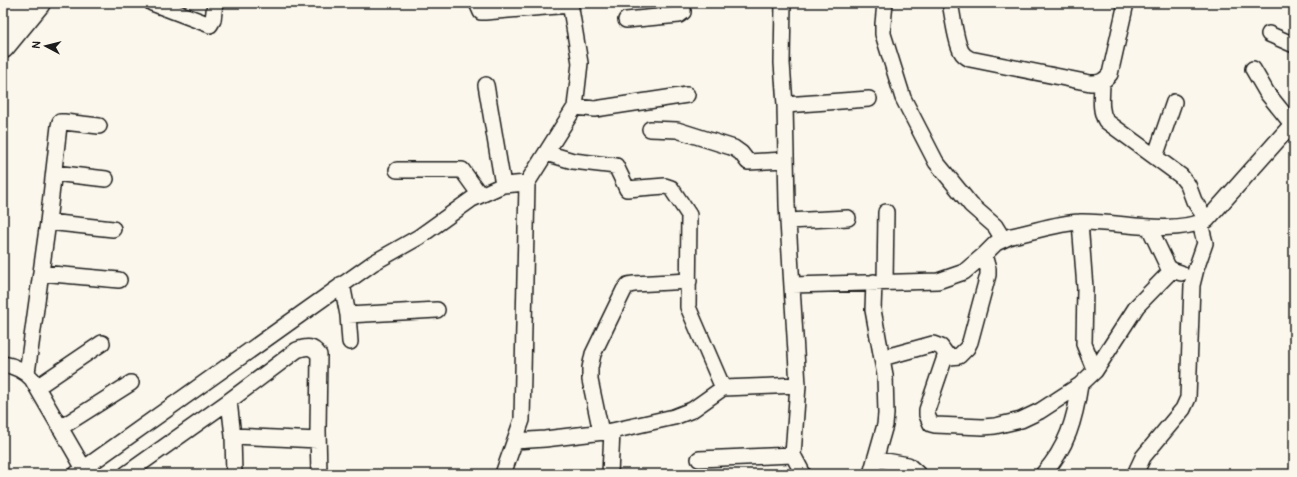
<svg xmlns="http://www.w3.org/2000/svg" width="1297" height="477" viewBox="0 0 1297 477" font-family="Pangolin,sans-serif">
<rect width="100%" height="100%" fill="#fbf7ec"/>
<filter id="ink" filterUnits="userSpaceOnUse"><feTurbulence type="fractalNoise" baseFrequency=".025" numOctaves="2"/><feDisplacementMap in="SourceGraphic" scale="8" xChannelSelector="R" yChannelSelector="G"/><feConvolveMatrix kernelMatrix="1 2 1 2 8 2 1 2 1" color-interpolation-filters="sRGB"/></filter>
<g filter="url(#ink)">
<g fill="none" stroke-linecap="round" stroke-linejoin="round">
<g stroke="#1c1c1c" stroke-width="18">
<path id="minor" d="M 152,3 L 210,25 L 213,20 L 215,3
M 477,3 L 481,12 L 485,12 L 570,5
M 783,3 L 782,63 L 785,105 L 787,205 L 798,385 L 793,455 L 803,474
M 885,3 L 883,24 L 883,34 L 903,98 L 936,162 L 971,205 L 995,226 L 1003,239
M 950,3 C 953,16 955,39 961,51 C 963,55 966,57 970,59 L 1090,83 C 1099,83 1104,82 1110,74 L 1126,3
M 626,20 L 679,15 L 683,12 L 683,3
M 1269,34 L 1294,45
M 1253,69 L 1267,93 L 1292,124
M 1102,82 C 1102,95 1099,110 1106,121 L 1181,176 L 1188,185 L 1194,201 L 1207,220
M 486,85 L 503,185
M 785,105 L 869,99
M 575,107 L 595,109 L 687,95
M 650,129 L 677,130 L 734,148 L 741,153 L 748,162 L 785,160
M 546,153 L 573,161 L 616,166 L 627,189 L 665,186 L 671,188 L 689,215 L 688,307 L 723,388
M 1155,157 L 1174,102
M 397,170 L 462,170 L 480,195
M 54,173 L 106,179
M 788,221 L 848,218
M 48,222 L 113,229
M 1080,222 L 1085,288 L 1084,344 L 1095,371
M 1149,227 L 1168,267 L 1172,270 L 1181,273
M 41,273 L 119,280
M 885,282 L 886,212
M 342,284 L 348,315 L 350,342
M 792,285 L 938,281 L 964,272 L 984,255 L 996,243 L 1011,236 C 1033,232 1057,223 1080,222 C 1121,221 1167,236 1207,220 L 1294,122
M 348,315 L 437,310
M 946,354 L 927,410 L 927,415 L 931,424 L 935,425 L 983,427 L 995,426 L 1021,420 L 1040,411 L 1080,385 L 1095,371 L 1137,306 L 1172,270
M 882,358 L 933,344 L 941,347 L 946,354 L 950,357 L 959,356 L 967,348 L 970,342 L 988,275 L 988,269 L 984,255
M 3,364 C 15,366 24,370 32,379 L 87,474
M 27,373 L 48,222 L 59,126 L 60,122 L 64,122 L 99,126
M 37,387 L 102,343
M 229,401 L 233,436 L 234,474
M 60,428 L 131,383
M 601,432 L 590,380 L 590,368 L 593,354 L 624,290 L 628,285 L 634,284 L 689,281
M 233,436 L 318,440
M 515,441 L 545,439 L 612,431 L 674,417 L 692,410 L 723,388 L 798,385
M 699,459 L 793,455
M 875,459 L 908,465 L 918,474
M 76,474 L 373,263 L 419,237 L 472,199 L 503,185 L 527,183
M 126,474 L 229,401 L 297,350 C 307,346 313,346 319,355 L 318,431 L 319,474
M 503,474 L 522,420 L 527,183 L 575,107 L 580,63 L 570,3
M 610,474 L 612,431
M 871,474 L 885,425 L 886,414 L 885,375 L 873,310 L 874,282
M 1043,474 C 1067,448 1075,419 1080,385
M 1135,474 L 1143,457 L 1183,409 L 1188,398 L 1192,285 L 1196,269 L 1205,243 L 1200,223"/>
</g>
<g stroke="#1c1c1c" stroke-width="25">
<path id="highway" d="M 3,18 L 15,3
M 3,47 L 39,3"/>
</g>
<use href="#minor" stroke="#fbf7ec" stroke-width="15"/>
<use href="#highway" stroke="#fbf7ec" stroke-width="22"/>
</g>
</g>
<rect width="1297" height="477" fill="none" stroke="#fbf7ec" stroke-width="16"/>
<rect x="8" y="8" width="1281" height="461" fill="none" stroke="#1c1c1c" stroke-width="1.5" filter="url(#ink)"/>
<g transform="translate(46 46) rotate(277)" stroke="#fbf7ec" stroke-width="3" paint-order="stroke">
<path d="M0-3L7 15L0 10L-7 15Z" fill="#1c1c1c"/>
<text y="-6" font-size="11" font-weight="bold" text-anchor="middle" fill="#1c1c1c">N</text>
</g>
</svg>
